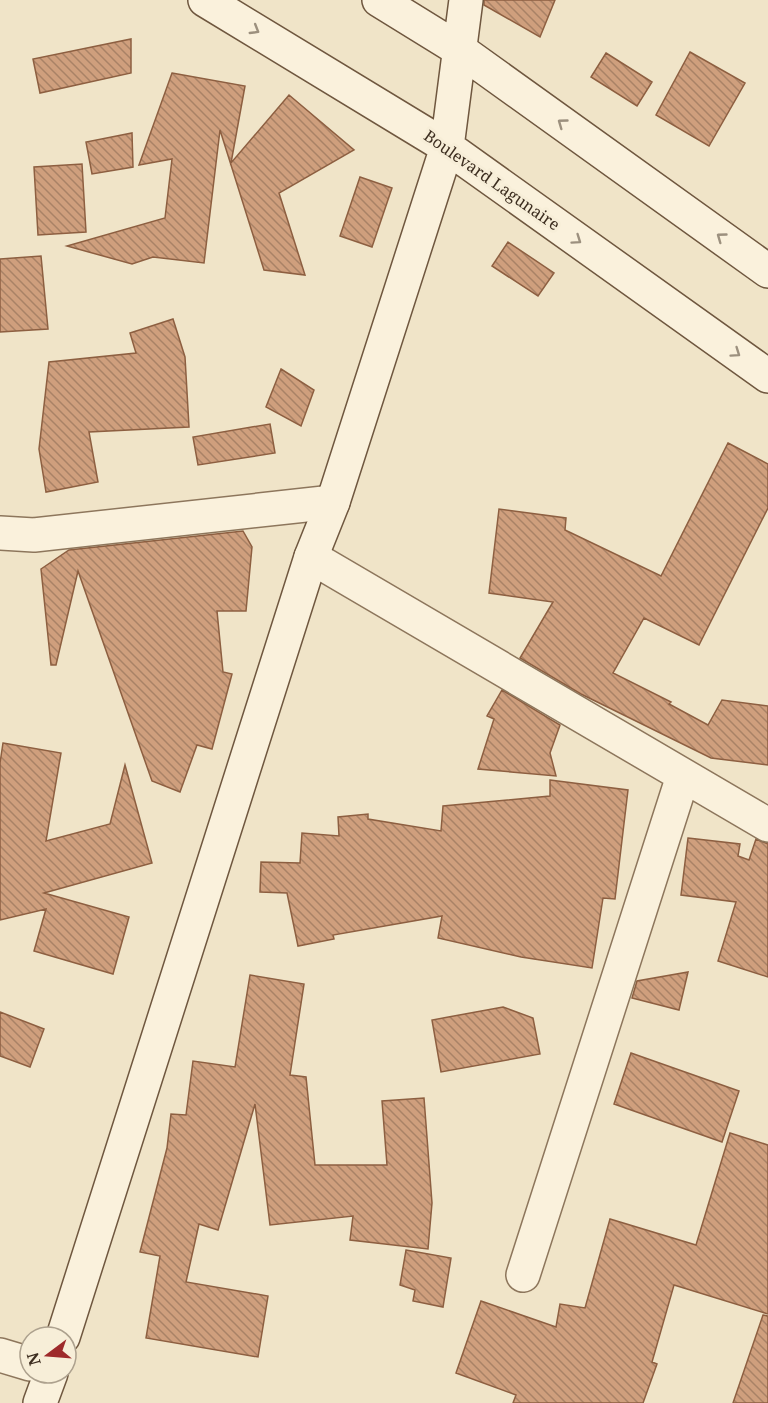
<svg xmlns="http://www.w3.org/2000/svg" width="768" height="1403" viewBox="0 0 768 1403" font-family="'Noto Serif',serif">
<defs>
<pattern id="building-back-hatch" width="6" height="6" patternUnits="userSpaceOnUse" patternTransform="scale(1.5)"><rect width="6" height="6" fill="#cf9f7d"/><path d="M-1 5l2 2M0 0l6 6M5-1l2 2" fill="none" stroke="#a98266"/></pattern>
</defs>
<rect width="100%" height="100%" fill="#f0e4c8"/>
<path fill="url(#building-back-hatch)" stroke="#8d5f41" stroke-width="1.5" d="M 484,0 L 555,0 L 540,37 L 484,5 Z
M 131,39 L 131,73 L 40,93 L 33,59 Z
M 690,52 L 745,83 L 709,146 L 656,115 Z
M 606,53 L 652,82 L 637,106 L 591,77 Z
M 172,73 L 245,86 L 231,163 L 289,95 L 354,150 L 279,193 L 305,275 L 264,270 L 220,130 L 204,263 L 153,257 L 132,264 L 67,246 L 165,218 L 172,159 L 139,165 Z
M 132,133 L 133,167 L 92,174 L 86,142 Z
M 82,164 L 86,232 L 38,235 L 34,167 Z
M 360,177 L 392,188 L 372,247 L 340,236 Z
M 508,242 L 554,273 L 538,296 L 492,266 Z
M 41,256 L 48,329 L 0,332 L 0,259 Z
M 173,319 L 185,357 L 189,427 L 89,432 L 98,482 L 46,492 L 39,449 L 49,362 L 136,353 L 130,333 Z
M 281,369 L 314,390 L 301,426 L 266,407 Z
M 270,424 L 275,453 L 198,465 L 193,437 Z
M 728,443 L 768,464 L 768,508 L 699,645 L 644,618 L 613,673 L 671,702 L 669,704 L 708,725 L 722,700 L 768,706 L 768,765 L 711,758 L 581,694 L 520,658 L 553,602 L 489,593 L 499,509 L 566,518 L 565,530 L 661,576 Z
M 243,531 L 252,547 L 246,611 L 217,611 L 223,672 L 232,674 L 212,749 L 197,745 L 180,792 L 152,781 L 78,571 L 56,665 L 51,665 L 41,569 L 69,550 Z
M 502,690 L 560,725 L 550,753 L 556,776 L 478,769 L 494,719 L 487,716 Z
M 3,743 L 61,753 L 46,841 L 110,824 L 125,765 L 152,863 L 44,893 L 129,917 L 113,974 L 34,951 L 46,909 L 0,920 L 0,763 Z
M 550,780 L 628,790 L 615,899 L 603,898 L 592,968 L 521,957 L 438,938 L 442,916 L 333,935 L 334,939 L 298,946 L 287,893 L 260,892 L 261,862 L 300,863 L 302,833 L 339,836 L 338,817 L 368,814 L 368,819 L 441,831 L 443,806 L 550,796 Z
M 688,838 L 740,844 L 738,856 L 749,860 L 756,839 L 768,844 L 768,977 L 718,961 L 736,902 L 681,895 Z
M 688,972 L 679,1010 L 632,998 L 637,981 Z
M 250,975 L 304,984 L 290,1075 L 306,1077 L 315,1165 L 387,1165 L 382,1101 L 424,1098 L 432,1203 L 428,1249 L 350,1240 L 353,1216 L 270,1225 L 255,1104 L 218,1230 L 199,1224 L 186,1282 L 268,1296 L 258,1357 L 146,1338 L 160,1256 L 140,1252 L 167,1148 L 171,1114 L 186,1115 L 193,1061 L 235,1067 Z
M 503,1007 L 533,1018 L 540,1054 L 441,1072 L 432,1020 Z
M 0,1012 L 44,1029 L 30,1067 L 0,1056 Z
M 631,1053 L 739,1091 L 722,1142 L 614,1104 Z
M 730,1133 L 768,1145 L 768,1314 L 674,1285 L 652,1362 L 657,1364 L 643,1403 L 513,1403 L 516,1395 L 456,1373 L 481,1301 L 556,1327 L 560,1304 L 585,1308 L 610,1219 L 696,1245 Z
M 406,1250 L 451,1258 L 443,1307 L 413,1301 L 415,1290 L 400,1285 Z
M 763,1315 L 768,1316 L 768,1403 L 733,1403 Z"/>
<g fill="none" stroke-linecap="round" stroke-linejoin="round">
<g stroke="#8d765c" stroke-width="36">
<path id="minor" d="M 0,533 L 34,535 L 333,502
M 311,557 L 768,825
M 523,1275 L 683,776
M 0,1355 L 30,1364"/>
</g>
<g stroke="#6f573f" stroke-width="36">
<path id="secondary" d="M 205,0 L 447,147 L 768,376
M 379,0 L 460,50 L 768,271
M 63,1337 L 311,557 L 333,502 L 447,147 L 466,0
M 40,1403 L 51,1373"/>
</g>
<use href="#minor" stroke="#faf1dc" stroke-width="33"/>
<use href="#secondary" stroke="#faf1dc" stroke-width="33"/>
</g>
<defs><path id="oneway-chevron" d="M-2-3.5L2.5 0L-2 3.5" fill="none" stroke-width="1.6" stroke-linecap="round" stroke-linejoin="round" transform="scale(1.5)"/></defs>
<g stroke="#9c907e">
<use href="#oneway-chevron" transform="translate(255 30) rotate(31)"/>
<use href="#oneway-chevron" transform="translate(562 123) rotate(-144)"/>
<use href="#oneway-chevron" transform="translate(721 237) rotate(-144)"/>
<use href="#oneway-chevron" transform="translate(577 240) rotate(35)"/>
<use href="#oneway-chevron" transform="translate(736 353) rotate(35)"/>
</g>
<g text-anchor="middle" stroke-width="6" stroke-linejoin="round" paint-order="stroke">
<g font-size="16" fill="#3d2e20" stroke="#f7eed8">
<text transform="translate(492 180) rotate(35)" y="6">Boulevard Lagunaire</text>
</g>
</g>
<g transform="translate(48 1355) rotate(254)"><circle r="28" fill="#f7eed8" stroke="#ada18e" stroke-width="1.5"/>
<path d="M0-4.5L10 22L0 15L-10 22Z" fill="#9e2a2b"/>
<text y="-9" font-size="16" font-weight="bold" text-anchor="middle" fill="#3d2e20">N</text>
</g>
</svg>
